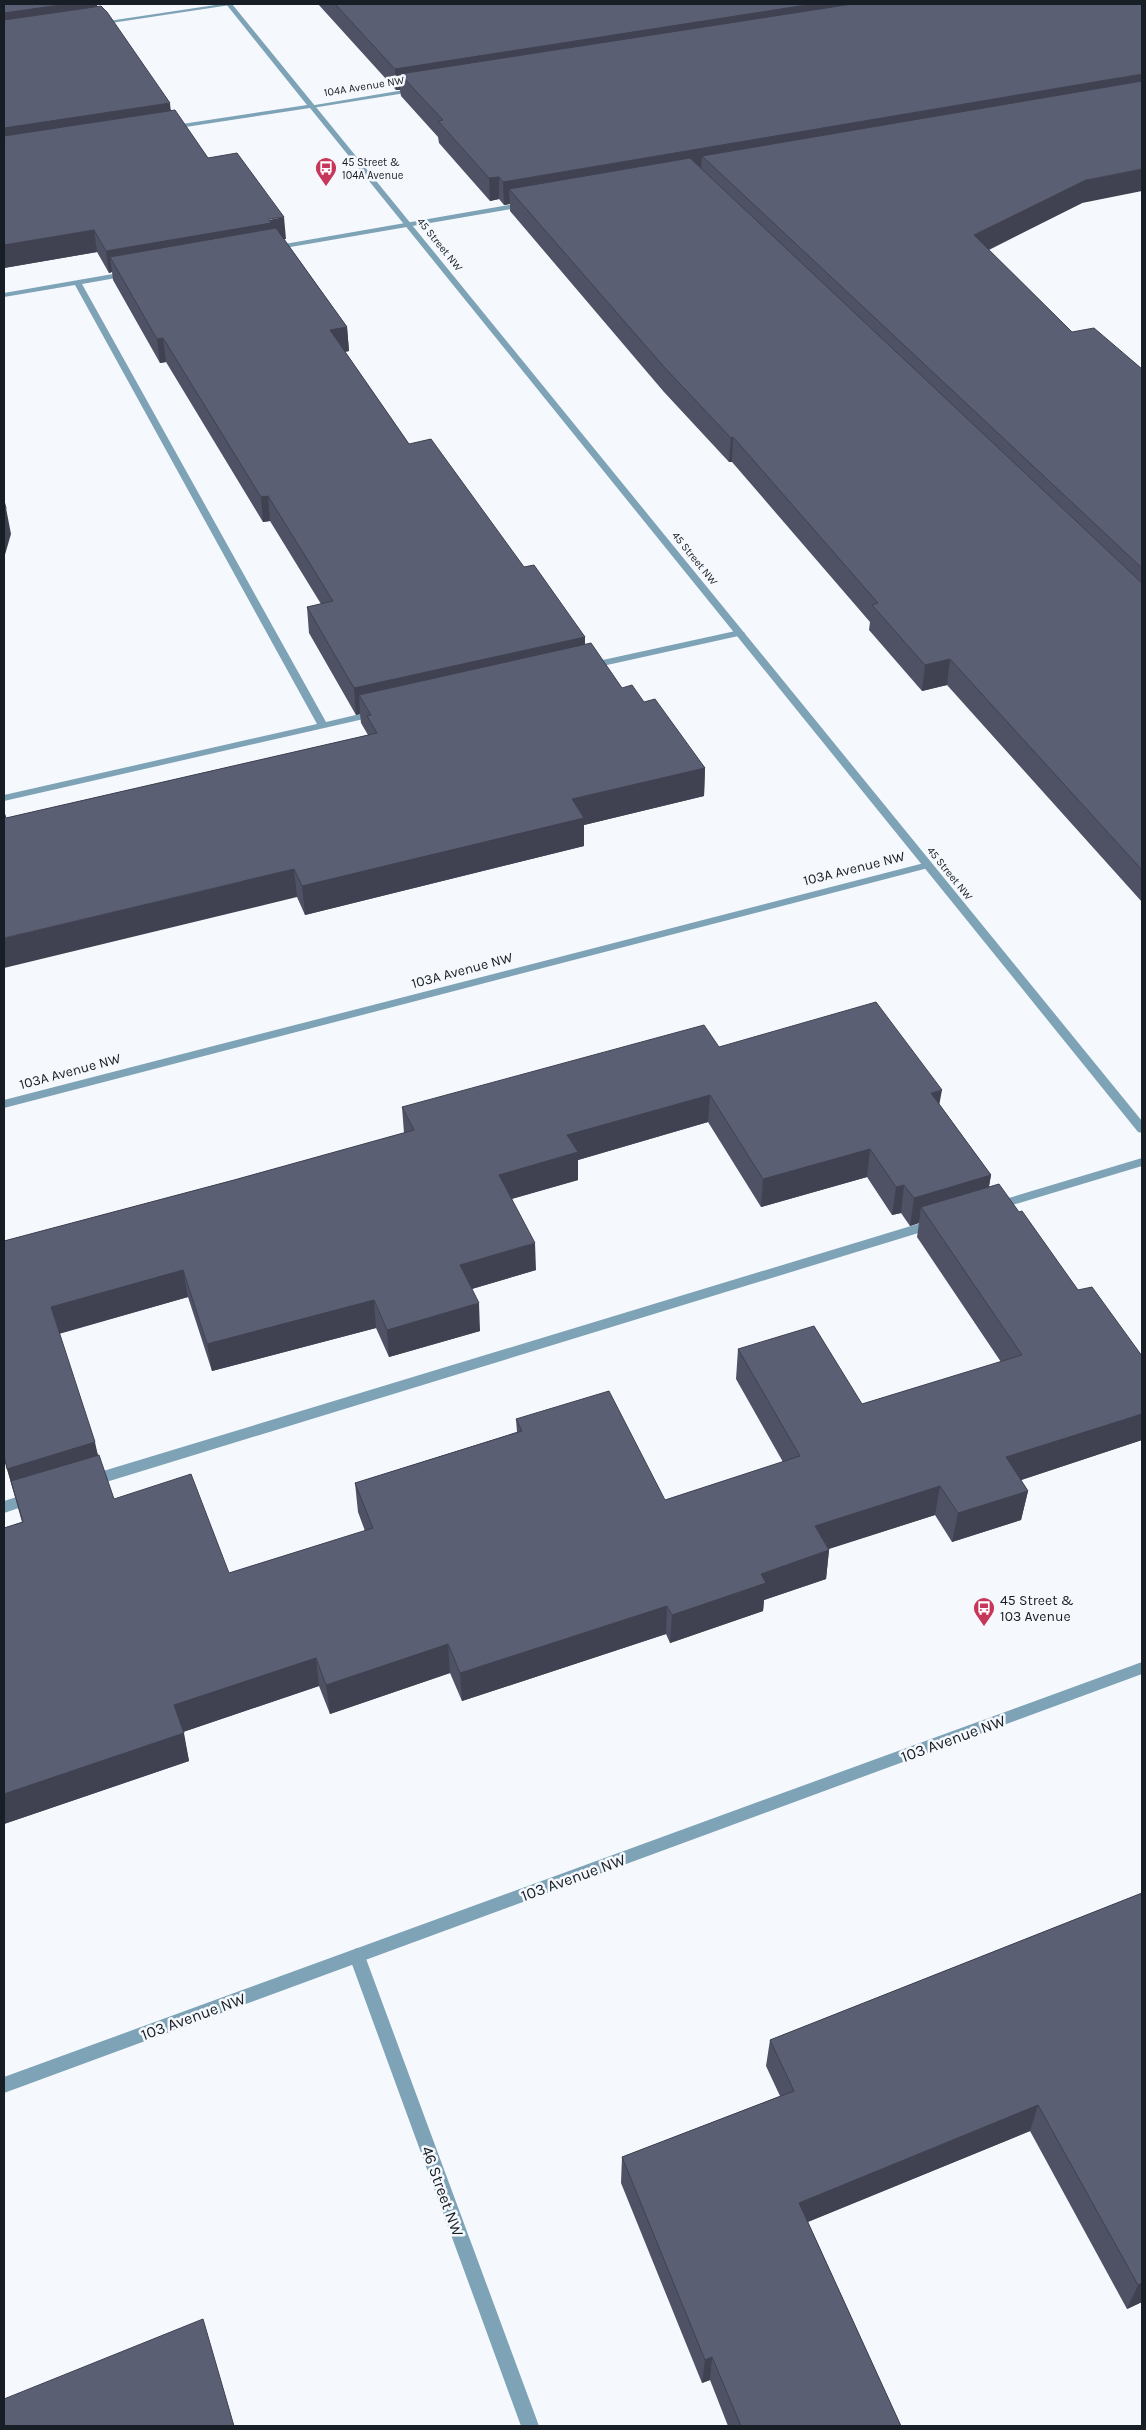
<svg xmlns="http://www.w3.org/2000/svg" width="1146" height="2430" viewBox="0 0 1146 2430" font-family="Karla,sans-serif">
<rect width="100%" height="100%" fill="#f5f9fd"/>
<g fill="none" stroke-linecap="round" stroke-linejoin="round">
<path fill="#7ea3b6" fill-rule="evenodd" d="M 222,4 L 237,4 L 98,25 L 95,23 Z
M 526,202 L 530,204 L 529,206 L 273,250 L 269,248 L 273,246 Z
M 130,271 L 133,271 L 133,275 L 82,284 L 326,722 L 377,710 L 382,713 L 377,716 L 4,801 L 4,795 L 317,724 L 75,285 L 4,297 L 4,293 Z
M 740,630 L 745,633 L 743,635 L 589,669 L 584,666 L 589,663 Z
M 1142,1158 L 1142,1166 L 996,1210 L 990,1206 L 992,1203 Z
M 934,1219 L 940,1224 L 938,1227 L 90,1487 L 85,1485 L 83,1481 L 85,1477 L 90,1475 Z
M 32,1492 L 37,1494 L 39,1498 L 37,1502 L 4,1513 L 4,1501 Z"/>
<path fill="#7ea3b6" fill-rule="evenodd" d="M 416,88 L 418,89 L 418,91 L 312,108 L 309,106 Z
M 928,862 L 933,865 L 932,867 L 4,1108 L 4,1100 Z
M 357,1948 L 363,1951 L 365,1956 L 539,2426 L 521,2426 L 349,1956 L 351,1951 Z"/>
<path fill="#7ea3b6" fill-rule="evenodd" d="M 226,4 L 232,4 L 1142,1121 L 1142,1133 L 1138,1132 L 310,108 L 166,130 L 166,126 L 169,126 L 307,105 Z
M 1142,1662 L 1142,1674 L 4,2093 L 4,2077 Z"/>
</g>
<path fill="#4e5264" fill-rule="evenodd" d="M 4,4 L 97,7 L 171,110 L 208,158 L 286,239 L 284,239 L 347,327 L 349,351 L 345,352 L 409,444 L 524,567 L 585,637 L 585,645 L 622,688 L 644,702 L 705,768 L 704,796 L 584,825 L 584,846 L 305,915 L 297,897 L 6,818 L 368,735 L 361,723 L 360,714 L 356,715 L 309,633 L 307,607 L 321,604 L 270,521 L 263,522 L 166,362 L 160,363 L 113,280 L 112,272 L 109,273 L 97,252 L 4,268 Z
M 318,4 L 1142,4 L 1082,203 L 989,250 L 1072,332 L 1142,369 L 1142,902 L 947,685 L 922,691 L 869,630 L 870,622 L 732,462 L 729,462 L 664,392 L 510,211 L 510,204 L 504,205 L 499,199 L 490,201 L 439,143 L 438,137 L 401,96 L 400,90 L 396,90 Z
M 719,1047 L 939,1104 L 991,1175 L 989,1186 L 1019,1212 L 1078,1290 L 1142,1356 L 1142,1440 L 1021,1480 L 1028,1491 L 1021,1520 L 952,1542 L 935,1515 L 829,1549 L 829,1550 L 826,1579 L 764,1600 L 763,1611 L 670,1643 L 666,1634 L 462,1701 L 450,1673 L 330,1714 L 319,1686 L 183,1732 L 189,1761 L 4,1824 L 4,1528 L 22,1522 L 4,1458 L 4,1241 L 234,1180 L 404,1133 L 402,1107 ZM 708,1122 L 761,1207 L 867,1177 L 892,1215 L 901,1213 L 910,1226 L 919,1223 L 917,1237 L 1001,1362 L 862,1404 L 738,1349 L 736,1379 L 783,1462 L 665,1500 L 516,1419 L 517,1432 L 355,1483 L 358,1512 L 365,1531 L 229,1573 L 114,1499 L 98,1455 L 59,1334 L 188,1297 L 212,1371 L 376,1328 L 389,1357 L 480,1331 L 472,1289 L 536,1270 L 512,1199 L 578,1180 L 578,1160 Z
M 1142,1893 L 1142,2302 L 1127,2309 L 1030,2131 L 808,2222 L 901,2426 L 728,2426 L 710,2380 L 702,2383 L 621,2183 L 622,2157 L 780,2096 L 766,2066 L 770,2040 Z"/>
<path fill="#404251" d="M 67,4 L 97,4 L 99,20 L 4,33 L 4,13 Z
M 813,4 L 944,4 L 400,74 L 400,90 L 396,90 L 395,69 Z
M 1142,74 L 1142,95 L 702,156 L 701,171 L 509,189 L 510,204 L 504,205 L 503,182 Z
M 170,103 L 172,124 L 4,150 L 4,128 Z
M 1142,169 L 1142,191 L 1082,203 L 971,258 L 974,235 L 1086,180 Z
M 499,177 L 499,199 L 490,201 L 489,178 Z
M 284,217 L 286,239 L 273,241 L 110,257 L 112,272 L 109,273 L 106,251 Z
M 94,230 L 97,252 L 4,268 L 4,245 Z
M 347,327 L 349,351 L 332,354 L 330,330 Z
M 163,338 L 166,362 L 160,363 L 157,339 Z
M 733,437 L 732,462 L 729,462 L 731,438 Z
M 268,496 L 270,521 L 263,522 L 261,497 Z
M 6,508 L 11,534 L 4,558 L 4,515 Z
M 585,637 L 585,663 L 359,695 L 360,714 L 356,715 L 354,688 Z
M 950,659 L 947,685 L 922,691 L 925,665 Z
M 705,768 L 704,796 L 584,825 L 584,846 L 305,915 L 302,886 L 572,799 Z
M 294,869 L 297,897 L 4,968 L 4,938 Z
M 942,1090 L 937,1117 L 931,1093 Z
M 710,1095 L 708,1122 L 578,1160 L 578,1180 L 500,1202 L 499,1175 L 567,1135 Z
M 870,1149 L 867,1177 L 761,1207 L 763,1179 Z
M 991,1175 L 986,1203 L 921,1207 L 919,1223 L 910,1226 L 914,1198 Z
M 904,1185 L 901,1213 L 892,1215 L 896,1187 Z
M 535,1243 L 536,1270 L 461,1292 L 460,1265 Z
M 183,1270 L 188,1297 L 57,1334 L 51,1307 Z
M 374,1300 L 376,1328 L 212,1371 L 207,1344 Z
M 479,1303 L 480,1331 L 389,1357 L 387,1330 Z
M 1142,1414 L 1142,1440 L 1000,1487 L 1006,1457 Z
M 95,1442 L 101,1470 L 15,1496 L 7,1469 Z
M 940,1486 L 935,1515 L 812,1554 L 815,1526 Z
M 1028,1491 L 1021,1520 L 952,1542 L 958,1513 Z
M 829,1550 L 826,1579 L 764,1600 L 763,1611 L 670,1643 L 672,1615 L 761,1574 Z
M 667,1606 L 666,1634 L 462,1701 L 460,1673 Z
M 448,1644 L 450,1673 L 330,1714 L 326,1685 Z
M 316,1658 L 319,1686 L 180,1733 L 174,1705 Z
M 184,1733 L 189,1761 L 4,1824 L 4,1794 Z
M 1038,2105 L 1030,2131 L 795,2227 L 799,2203 Z
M 1142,2283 L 1142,2302 L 1127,2309 L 1138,2285 Z
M 712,2357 L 710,2380 L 702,2383 L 705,2360 Z"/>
<path fill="#5b5f74" stroke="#404251" d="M 4,4 L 67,4 L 4,13 Z
M 335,4 L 813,4 L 395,69 Z
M 852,4 L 1142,4 L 1142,74 L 503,182 L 499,177 L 489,178 L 438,121 L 443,120 L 400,74 Z
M 101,6 L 107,12 L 170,103 L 4,128 L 4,20 Z
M 1142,81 L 1142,169 L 1086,180 L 974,235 L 1072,332 L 1094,328 L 1142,369 L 1142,568 L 702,156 Z
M 175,110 L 208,158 L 237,153 L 284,217 L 269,219 L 271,223 L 106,251 L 94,230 L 4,245 L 4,136 Z
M 690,158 L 1142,583 L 1142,870 L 950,659 L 925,665 L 872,605 L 878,603 L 733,437 L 731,438 L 665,368 L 509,189 Z
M 276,228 L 347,327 L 330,330 L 409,444 L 431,439 L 524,567 L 534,565 L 585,637 L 354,688 L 307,607 L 333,601 L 268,496 L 261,497 L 163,338 L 157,339 L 110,257 Z
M 4,501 L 6,508 L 4,515 Z
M 591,643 L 622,688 L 632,685 L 644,702 L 655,699 L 705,768 L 572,799 L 584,818 L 302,886 L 294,869 L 4,938 L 4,812 L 6,818 L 377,733 L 367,716 L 371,715 L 359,695 Z
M 876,1002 L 942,1090 L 931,1093 L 991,1175 L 914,1198 L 904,1185 L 896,1187 L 870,1149 L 763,1179 L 710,1095 L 567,1135 L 578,1152 L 499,1175 L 535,1243 L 460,1265 L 479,1303 L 387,1330 L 374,1300 L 207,1344 L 183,1270 L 51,1307 L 95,1442 L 7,1469 L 4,1456 L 4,1241 L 234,1180 L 414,1130 L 402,1107 L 704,1025 L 719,1047 Z
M 999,1184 L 1019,1212 L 1022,1211 L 1078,1290 L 1092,1287 L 1142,1356 L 1142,1414 L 1006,1457 L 1028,1491 L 958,1513 L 940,1486 L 815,1526 L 829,1550 L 761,1574 L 766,1583 L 672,1615 L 667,1606 L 460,1673 L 448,1644 L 326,1685 L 316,1658 L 174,1705 L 184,1733 L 4,1794 L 4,1528 L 23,1522 L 11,1481 L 99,1455 L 114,1499 L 191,1474 L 229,1573 L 373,1528 L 355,1483 L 522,1431 L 516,1419 L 609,1391 L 665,1500 L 800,1456 L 738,1349 L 814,1326 L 862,1404 L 1022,1355 L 921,1207 Z
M 1142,1893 L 1142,2283 L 1138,2285 L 1038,2105 L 799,2203 L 901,2426 L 741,2426 L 712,2357 L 705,2360 L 622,2157 L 794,2091 L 770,2040 Z
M 203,2319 L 234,2426 L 4,2426 L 4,2399 Z"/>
<defs>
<g id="bus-pin" transform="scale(1.125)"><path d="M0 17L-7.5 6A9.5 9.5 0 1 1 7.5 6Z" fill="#c6375a" stroke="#f5f9fd"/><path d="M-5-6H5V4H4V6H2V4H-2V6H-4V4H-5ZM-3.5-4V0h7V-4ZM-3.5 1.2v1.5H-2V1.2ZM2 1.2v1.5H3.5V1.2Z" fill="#fff"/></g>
</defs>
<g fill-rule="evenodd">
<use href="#bus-pin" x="326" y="168"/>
<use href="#bus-pin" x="984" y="1608"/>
</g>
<g text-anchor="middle" stroke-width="5" stroke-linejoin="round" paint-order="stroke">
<g font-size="11" fill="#181e25" stroke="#f5f9fd">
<text transform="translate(364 86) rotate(-9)" y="4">104A Avenue NW</text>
<text transform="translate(440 244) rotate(51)" y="4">45 Street NW</text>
<text transform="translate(695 558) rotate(51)" y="4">45 Street NW</text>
<text transform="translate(950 873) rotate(51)" y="4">45 Street NW</text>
</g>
<g font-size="11" fill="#181e25" stroke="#f5f9fd" text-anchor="start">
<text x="342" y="166">45 Street &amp;<tspan x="342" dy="13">104A Avenue</tspan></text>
</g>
<g font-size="14" fill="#181e25" stroke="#f5f9fd">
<text transform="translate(854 868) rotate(-14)" y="5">103A Avenue NW</text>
<text transform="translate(462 970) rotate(-15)" y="5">103A Avenue NW</text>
<text transform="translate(70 1071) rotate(-15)" y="5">103A Avenue NW</text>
</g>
<g font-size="14" fill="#181e25" stroke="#f5f9fd" text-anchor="start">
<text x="1000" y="1605">45 Street &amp;<tspan x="1000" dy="16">103 Avenue</tspan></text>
</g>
<g font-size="16" fill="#181e25" stroke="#f5f9fd">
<text transform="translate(953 1738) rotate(-20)" y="6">103 Avenue NW</text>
<text transform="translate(573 1877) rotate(-20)" y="6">103 Avenue NW</text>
<text transform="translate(193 2016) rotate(-20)" y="6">103 Avenue NW</text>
<text transform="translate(443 2191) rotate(70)" y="6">46 Street NW</text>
</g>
</g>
<rect width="1146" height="2430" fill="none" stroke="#181e25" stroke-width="10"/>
</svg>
